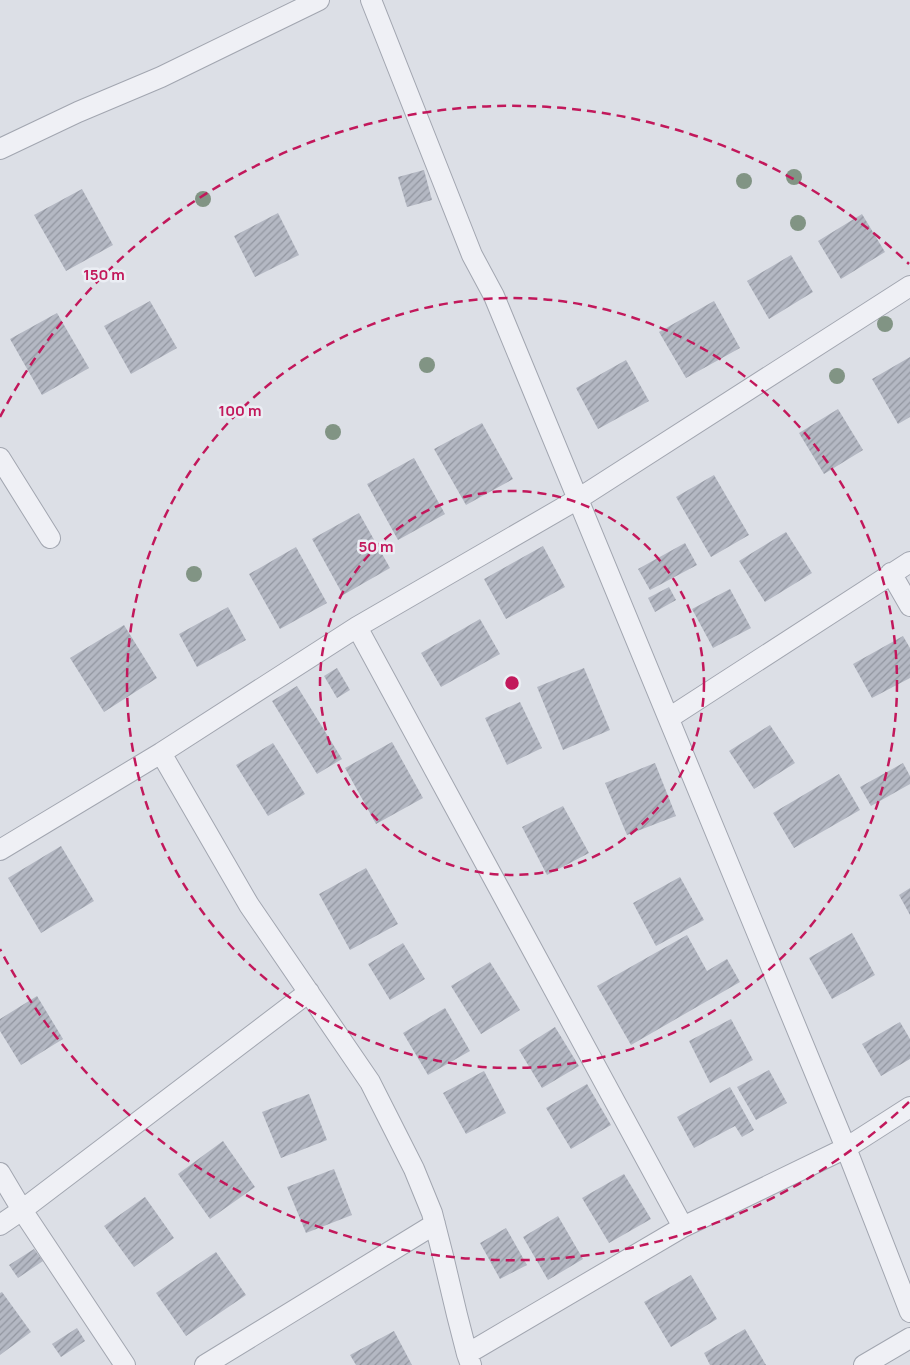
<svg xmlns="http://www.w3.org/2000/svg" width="910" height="1365" viewBox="0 0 910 1365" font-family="Manrope,sans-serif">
<defs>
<pattern id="building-hatch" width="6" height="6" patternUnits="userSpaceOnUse" patternTransform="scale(1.25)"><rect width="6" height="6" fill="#b4b8c3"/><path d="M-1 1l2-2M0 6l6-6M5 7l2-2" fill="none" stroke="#9296a0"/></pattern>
</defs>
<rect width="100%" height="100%" fill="#dcdfe6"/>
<path fill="url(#building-hatch)" d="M 424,170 L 432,200 L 407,207 L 398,177 Z
M 82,189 L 113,245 L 66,271 L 34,215 Z
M 278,213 L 299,255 L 255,277 L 234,236 Z
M 862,214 L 885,252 L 841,279 L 818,241 Z
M 791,255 L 813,292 L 769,319 L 747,281 Z
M 150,301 L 177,348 L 131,374 L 104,326 Z
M 714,301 L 740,348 L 686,378 L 659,332 Z
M 57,313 L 89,368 L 42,395 L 10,339 Z
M 910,357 L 910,417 L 898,424 L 872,379 Z
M 626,360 L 649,401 L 598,429 L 576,388 Z
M 838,409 L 863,450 L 824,474 L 799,433 Z
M 482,423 L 513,479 L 466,505 L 434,449 Z
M 414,458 L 445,514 L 398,540 L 367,484 Z
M 714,475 L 749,535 L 711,557 L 676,497 Z
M 359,513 L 390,568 L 343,595 L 312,539 Z
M 786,532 L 812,573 L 765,602 L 739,561 Z
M 685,543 L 697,565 L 650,590 L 638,569 Z
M 543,546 L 565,587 L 506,619 L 484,579 Z
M 296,547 L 327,603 L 280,629 L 249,574 Z
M 669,587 L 676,600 L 655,612 L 648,598 Z
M 730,589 L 751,628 L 713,648 L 692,609 Z
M 228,607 L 246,640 L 197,667 L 179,634 Z
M 480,619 L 500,654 L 441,687 L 421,653 Z
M 124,625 L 157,678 L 104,712 L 70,658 Z
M 903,636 L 910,648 L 910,678 L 872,698 L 853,664 Z
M 337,668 L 350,690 L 337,698 L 324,676 Z
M 584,668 L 610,730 L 563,750 L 537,687 Z
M 297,686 L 342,759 L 317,774 L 272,701 Z
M 520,702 L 542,748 L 507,765 L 485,718 Z
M 770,725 L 795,763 L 754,789 L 729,751 Z
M 392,742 L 423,798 L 376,824 L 345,768 Z
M 273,743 L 305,794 L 268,816 L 236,765 Z
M 655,763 L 676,816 L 627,835 L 605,783 Z
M 903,763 L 910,776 L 910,784 L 871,806 L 860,787 Z
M 839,774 L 860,810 L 794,848 L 773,813 Z
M 563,806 L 589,853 L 547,875 L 522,827 Z
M 61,846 L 94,901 L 41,933 L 8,878 Z
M 366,868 L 398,924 L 350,950 L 319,894 Z
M 680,877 L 704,920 L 656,946 L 633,903 Z
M 910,888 L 910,915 L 899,895 Z
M 852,933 L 875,975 L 832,999 L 809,958 Z
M 687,935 L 707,971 L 727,959 L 740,982 L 631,1045 L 597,986 Z
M 403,943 L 425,979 L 390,1000 L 368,964 Z
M 490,962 L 520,1010 L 481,1034 L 451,986 Z
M 37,996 L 63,1039 L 21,1065 L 0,1031 L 0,1019 Z
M 445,1008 L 470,1051 L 428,1075 L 403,1033 Z
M 731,1019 L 753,1060 L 710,1083 L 689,1041 Z
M 900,1022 L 910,1039 L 910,1059 L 881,1076 L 862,1044 Z
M 555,1027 L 579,1066 L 542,1088 L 519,1050 Z
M 769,1070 L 787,1103 L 756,1120 L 737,1087 Z
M 484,1071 L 506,1113 L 466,1134 L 443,1093 Z
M 587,1084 L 611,1125 L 571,1149 L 546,1108 Z
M 730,1087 L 754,1130 L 742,1137 L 735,1126 L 694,1148 L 677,1117 Z
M 309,1094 L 327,1140 L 281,1158 L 262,1112 Z
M 223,1141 L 255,1187 L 210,1219 L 178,1174 Z
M 334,1169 L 352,1215 L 306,1233 L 287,1187 Z
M 624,1174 L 651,1219 L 609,1243 L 582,1198 Z
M 145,1197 L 174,1238 L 134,1267 L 104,1226 Z
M 558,1216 L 583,1259 L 548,1280 L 523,1237 Z
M 506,1228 L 527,1265 L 500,1279 L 480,1243 Z
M 34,1249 L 43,1261 L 18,1278 L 9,1265 Z
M 216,1252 L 246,1295 L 186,1336 L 156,1293 Z
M 691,1275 L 717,1319 L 671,1347 L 644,1302 Z
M 2,1292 L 31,1332 L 0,1355 L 0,1293 Z
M 77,1328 L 85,1341 L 61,1357 L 52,1344 Z
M 745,1329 L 766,1365 L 710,1365 L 704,1353 Z
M 394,1331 L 412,1365 L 356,1365 L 350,1355 Z"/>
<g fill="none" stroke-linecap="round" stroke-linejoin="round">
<g stroke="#a2a6b0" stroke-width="22">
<path id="minor" d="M 371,0 L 472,255 L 494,296 L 846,1148 L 910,1312
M 0,149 L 78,112 L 161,77 L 319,0
M 0,458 L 50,538
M 891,573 L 910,606
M 357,627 L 683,1227
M 669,718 L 910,562
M 161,753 L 249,905 L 370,1082 L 414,1169 L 432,1213 L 443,1256 L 457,1315 L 467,1354 L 471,1365
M 0,850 L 161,753 L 357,627 L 578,499 L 910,286
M 0,1173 L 22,1210 L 125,1365
M 0,1225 L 22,1210 L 309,992
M 467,1354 L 683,1227 L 846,1148 L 910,1107
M 205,1365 L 435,1224
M 864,1365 L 910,1338"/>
</g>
<use href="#minor" stroke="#eff0f5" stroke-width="20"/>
</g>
<g fill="#819484">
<circle cx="794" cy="177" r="8"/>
<circle cx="744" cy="181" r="8"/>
<circle cx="203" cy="199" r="8"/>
<circle cx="798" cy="223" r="8"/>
<circle cx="885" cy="324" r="8"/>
<circle cx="427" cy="365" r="8"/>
<circle cx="837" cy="376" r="8"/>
<circle cx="333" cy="432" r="8"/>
<circle cx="194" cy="574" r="8"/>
</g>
<g fill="none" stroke="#c2185b" stroke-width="2.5" stroke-dasharray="9 6">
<circle cx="512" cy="683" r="192"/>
<circle cx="512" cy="683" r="385"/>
<path d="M909 1102A577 577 0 0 1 0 949M0 417A577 577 0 0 1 909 264"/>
</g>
<circle cx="512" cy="683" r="8" fill="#c2185b" stroke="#ebeef4" stroke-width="2.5"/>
<g font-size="15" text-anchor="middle" font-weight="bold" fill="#c2185b" stroke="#ebeef4" stroke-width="5" stroke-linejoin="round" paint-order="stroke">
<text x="104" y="280">150 m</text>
<text x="240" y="416">100 m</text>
<text x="376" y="552">50 m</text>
</g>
</svg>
